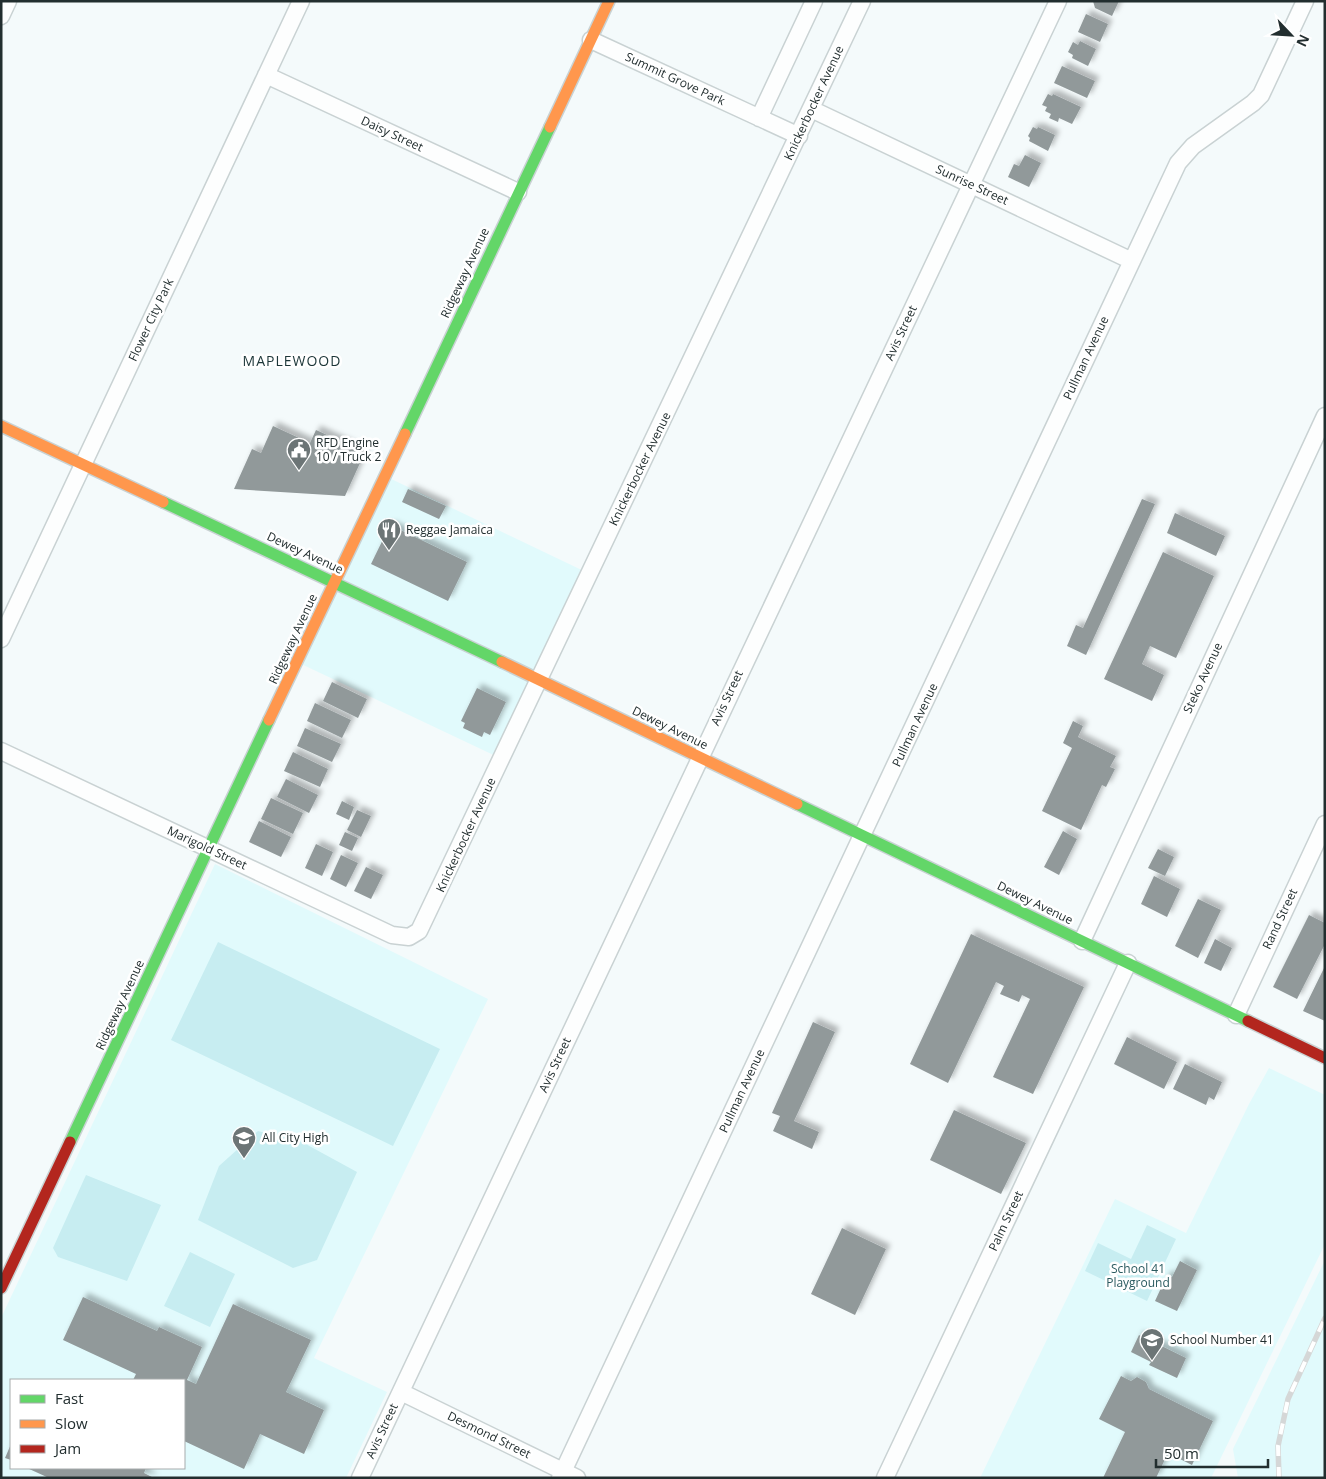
<svg xmlns="http://www.w3.org/2000/svg" width="1326" height="1479" viewBox="0 0 1326 1479" font-family="'Open Sans',sans-serif">
<defs>
<filter id="shadow"><feDropShadow dx="4.5" dy="-4.5" stdDeviation="2.5" flood-color="#0004"/></filter>
</defs>
<rect width="100%" height="100%" fill="#f4fafb"/>
<path fill="#e1fafc" fill-rule="evenodd" d="M 385,476 L 590,574 L 502,759 L 297,662 Z
M 215,864 L 488,999 L 314,1358 L 387,1392 L 346,1478 L 2,1478 L 1,1318 ZM 11,1380 L 184,1380 L 184,1468 L 11,1468 Z
M 1269,1068 L 1325,1095 L 1325,1244 L 1211,1478 L 980,1478 L 1115,1199 L 1186,1233 L 1249,1104 Z
M 1325,1260 L 1325,1478 L 1238,1478 L 1233,1449 Z"/>
<path fill="#c7edf1" d="M 218,942 L 440,1049 L 393,1146 L 171,1040 Z
M 258,1131 L 302,1142 L 357,1172 L 317,1260 L 293,1268 L 198,1220 L 219,1166 Z
M 86,1175 L 161,1205 L 127,1281 L 58,1257 L 53,1248 Z
M 1147,1225 L 1176,1239 L 1147,1301 L 1085,1271 L 1098,1243 L 1131,1259 Z
M 190,1252 L 235,1274 L 210,1327 L 164,1306 Z"/>
<path fill="#91999a" filter="url(#shadow)" d="M 1093,1 L 1119,1 L 1112,16 L 1095,8 Z
M 1086,14 L 1108,24 L 1100,42 L 1078,32 Z
M 1080,41 L 1096,49 L 1088,66 L 1072,58 L 1073,55 L 1068,52 L 1073,42 L 1078,45 Z
M 1062,66 L 1095,81 L 1087,98 L 1054,83 Z
M 1048,94 L 1052,96 L 1053,94 L 1081,107 L 1072,124 L 1059,118 L 1058,122 L 1049,118 L 1051,114 L 1045,111 L 1047,107 L 1042,105 Z
M 1033,127 L 1037,129 L 1038,127 L 1055,135 L 1048,151 L 1029,141 L 1030,138 L 1028,136 Z
M 1025,155 L 1041,163 L 1029,187 L 1008,177 L 1014,164 L 1019,166 Z
M 273,426 L 310,443 L 316,430 L 365,452 L 345,496 L 234,489 L 252,449 L 261,453 Z
M 408,489 L 446,506 L 439,519 L 402,502 Z
M 1142,499 L 1155,504 L 1086,655 L 1067,646 L 1076,625 L 1083,628 Z
M 1175,513 L 1225,536 L 1216,556 L 1167,533 Z
M 390,525 L 467,562 L 448,601 L 371,564 Z
M 1163,552 L 1214,576 L 1176,658 L 1150,646 L 1142,664 L 1164,675 L 1152,701 L 1104,679 Z
M 332,682 L 367,699 L 358,718 L 323,701 Z
M 477,688 L 506,702 L 490,735 L 484,732 L 482,737 L 463,728 L 465,723 L 461,721 Z
M 315,703 L 351,720 L 342,738 L 307,721 Z
M 1073,721 L 1083,726 L 1078,737 L 1116,756 L 1110,767 L 1115,769 L 1106,787 L 1102,785 L 1081,830 L 1042,811 L 1072,748 L 1063,743 Z
M 305,728 L 341,744 L 332,762 L 297,746 Z
M 293,752 L 328,769 L 320,787 L 284,771 Z
M 286,779 L 318,795 L 309,813 L 277,797 Z
M 271,798 L 303,813 L 293,834 L 261,819 Z
M 342,801 L 354,807 L 349,820 L 336,814 Z
M 357,810 L 371,816 L 361,837 L 347,830 Z
M 259,821 L 291,837 L 281,857 L 249,842 Z
M 1063,831 L 1077,839 L 1059,875 L 1044,867 Z
M 345,832 L 358,838 L 352,851 L 339,845 Z
M 316,844 L 333,852 L 322,876 L 305,868 Z
M 1158,849 L 1174,857 L 1165,876 L 1148,868 Z
M 341,855 L 358,863 L 346,887 L 330,879 Z
M 366,867 L 383,875 L 371,899 L 354,891 Z
M 1154,876 L 1180,889 L 1167,917 L 1141,904 Z
M 1198,899 L 1221,910 L 1198,958 L 1175,946 Z
M 1309,915 L 1325,923 L 1325,944 L 1297,999 L 1273,987 Z
M 971,934 L 1084,987 L 1033,1094 L 993,1077 L 1030,999 L 1022,995 L 1019,1002 L 1000,994 L 1004,986 L 996,982 L 948,1083 L 910,1064 Z
M 1215,939 L 1232,948 L 1221,971 L 1204,963 Z
M 1325,966 L 1325,1021 L 1303,1011 Z
M 813,1022 L 835,1032 L 794,1121 L 819,1132 L 812,1149 L 773,1131 L 780,1116 L 772,1113 Z
M 1127,1037 L 1177,1062 L 1164,1089 L 1114,1064 Z
M 1185,1064 L 1222,1082 L 1214,1100 L 1209,1097 L 1206,1105 L 1173,1089 Z
M 954,1110 L 1026,1143 L 1001,1194 L 930,1160 Z
M 842,1228 L 886,1249 L 855,1315 L 811,1294 Z
M 1180,1261 L 1197,1270 L 1177,1311 L 1155,1301 L 1167,1275 L 1172,1277 Z
M 83,1297 L 157,1331 L 159,1327 L 202,1347 L 187,1380 L 196,1384 L 233,1304 L 311,1340 L 286,1392 L 324,1410 L 304,1454 L 260,1434 L 244,1469 L 184,1441 L 184,1380 L 133,1380 L 136,1374 L 63,1340 Z
M 1139,1335 L 1186,1358 L 1177,1378 L 1149,1365 L 1151,1362 L 1131,1352 Z
M 1121,1376 L 1131,1381 L 1137,1377 L 1146,1382 L 1149,1389 L 1213,1421 L 1192,1465 L 1168,1453 L 1156,1478 L 1103,1478 L 1125,1432 L 1099,1419 Z
M 11,1444 L 11,1460 L 5,1458 Z
M 27,1468 L 146,1468 L 144,1473 L 154,1478 L 49,1478 Z"/>
<g fill="none" stroke-linecap="round" stroke-linejoin="round">
<g stroke="#c9d2d3" stroke-width="19">
<path id="street" d="M 1,16 L 8,1
M 591,40 L 799,136
M 266,75 L 518,192
M 811,109 L 1132,261
M 759,118 L 814,1
M 1,639 L 301,1
M 1,751 L 392,935 L 409,937 L 419,931 L 862,1
M 1082,941 L 1325,416
M 1236,1015 L 1325,824
M 401,1392 L 577,1478
M 360,1478 L 1058,1
M 560,1478 L 1178,163 L 1193,146 L 1253,103 L 1261,95 L 1305,1
M 885,1478 L 1128,963"/>
</g>
<g stroke="#c9d2d3" stroke-width="14">
<path id="fast" d="M 405,434 L 550,127
M 163,502 L 502,662
M 797,804 L 1248,1021
M 70,1142 L 269,720"/>
</g>
<g stroke="#c9d2d3" stroke-width="14">
<path id="slow" d="M 550,127 L 609,1
M 1,426 L 163,502
M 502,662 L 797,804
M 269,720 L 405,434"/>
</g>
<g stroke="#c9d2d3" stroke-width="14">
<path id="jam" d="M 1248,1021 L 1325,1058
M 1,1288 L 70,1142"/>
</g>
<use href="#street" stroke="#fdfefe" stroke-width="16"/>
<use href="#fast" stroke="#63d668" stroke-width="11"/>
<use href="#slow" stroke="#ff974d" stroke-width="11"/>
<use href="#jam" stroke="#b3261e" stroke-width="11"/>
<g stroke="#d5d7d7" stroke-width="5.5">
<path id="rail" d="M 1279,1478 L 1278,1446 L 1288,1399 L 1325,1318"/>
</g>
<use href="#rail" stroke="#fff" stroke-width="4" stroke-dasharray="11" stroke-linecap="butt"/>
</g>
<defs>
<g id="civic-pin" transform="scale(1.25)"><path d="M0 17L-7.5 6A9.5 9.5 0 1 1 7.5 6Z" fill="#6c7576" stroke="#fff"/><path d="M-.6-6.5H3V-4.5H.6V-3L4-1V1h2V6H-6V1h2V-1L-.6-3ZM-1.2 2.5V6h2.4V2.5Z" fill="#fff"/></g>
<g id="restaurant-pin" transform="scale(1.25)"><path d="M0 17L-7.5 6A9.5 9.5 0 1 1 7.5 6Z" fill="#6c7576" stroke="#fff"/><path d="M-5-6h1v4h1v-4h1v4h1v-4h1v5L-1.5 .5V6h-2V.5L-5-1ZM5-6V6H3V1.5H1.5Q1.5-4 5-6Z" fill="#fff"/></g>
<g id="school-pin" transform="scale(1.25)"><path d="M0 17L-7.5 6A9.5 9.5 0 1 1 7.5 6Z" fill="#6c7576" stroke="#fff"/><path d="M0-5L7-2L0 1L-7-2ZM-4 1L0 2.5L4 1V4Q0 6-4 4Z" fill="#fff"/></g>
</defs>
<g fill-rule="evenodd">
<use href="#civic-pin" x="299" y="450"/>
<use href="#restaurant-pin" x="389" y="530"/>
<use href="#school-pin" x="244" y="1138"/>
<use href="#school-pin" x="1152" y="1340"/>
</g>
<g text-anchor="middle" stroke-width="5" stroke-linejoin="round" paint-order="stroke">
<g font-size="12" fill="#222e2f" stroke="#fff">
<text transform="translate(675 79) rotate(25)" y="4">Summit Grove Park</text>
<text transform="translate(814 103) rotate(-65)" y="4">Knickerbocker Avenue</text>
<text transform="translate(392 134) rotate(25)" y="4">Daisy Street</text>
<text transform="translate(972 185) rotate(25)" y="4">Sunrise Street</text>
<text transform="translate(465 273) rotate(-65)" y="4">Ridgeway Avenue</text>
<text transform="translate(151 320) rotate(-65)" y="4">Flower City Park</text>
<text transform="translate(901 333) rotate(-65)" y="4">Avis Street</text>
<text transform="translate(1086 358) rotate(-65)" y="4">Pullman Avenue</text>
<text transform="translate(640 469) rotate(-64)" y="4">Knickerbocker Avenue</text>
<text transform="translate(305 553) rotate(25)" y="4">Dewey Avenue</text>
<text transform="translate(293 639) rotate(-65)" y="4">Ridgeway Avenue</text>
<text transform="translate(1203 678) rotate(-65)" y="4">Steko Avenue</text>
<text transform="translate(727 698) rotate(-65)" y="4">Avis Street</text>
<text transform="translate(915 725) rotate(-65)" y="4">Pullman Avenue</text>
<text transform="translate(670 728) rotate(26)" y="4">Dewey Avenue</text>
<text transform="translate(466 835) rotate(-65)" y="4">Knickerbocker Avenue</text>
<text transform="translate(207 848) rotate(25)" y="4">Marigold Street</text>
<text transform="translate(1035 903) rotate(26)" y="4">Dewey Avenue</text>
<text transform="translate(1280 919) rotate(-65)" y="4">Rand Street</text>
<text transform="translate(120 1005) rotate(-65)" y="4">Ridgeway Avenue</text>
<text transform="translate(555 1065) rotate(-65)" y="4">Avis Street</text>
<text transform="translate(742 1091) rotate(-65)" y="4">Pullman Avenue</text>
<text transform="translate(1006 1221) rotate(-65)" y="4">Palm Street</text>
<text transform="translate(382 1431) rotate(-65)" y="4">Avis Street</text>
<text transform="translate(489 1435) rotate(26)" y="4">Desmond Street</text>
</g>
<g font-size="12" fill="#222e2f" stroke="#fff" text-anchor="start">
<text x="316" y="447">RFD Engine<tspan x="316" dy="14">10 / Truck 2</tspan></text>
<text x="406" y="534">Reggae Jamaica</text>
<text x="262" y="1142">All City High</text>
<text x="1170" y="1344">School Number 41</text>
</g>
<g font-size="12" fill="#2b5b60" stroke="#fff">
<text x="1138" y="1273">School 41<tspan x="1138" dy="14">Playground</tspan></text>
</g>
<g font-size="14" letter-spacing="1" fill="#1c3638" stroke="#fff">
<text x="292" y="366">MAPLEWOOD</text>
</g>
</g>
<rect width="1326" height="1479" fill="none" stroke="#222e2f" stroke-width="5"/>
<rect x="10" y="1379" width="175" height="90" fill="#ffffff" stroke="#a7abac"/>
<rect x="20" y="1395" width="25" height="8" fill="#63d668" stroke="#a7abac"/>
<text x="55" y="1404" font-size="15" fill="#222e2f">Fast</text>
<rect x="20" y="1420" width="25" height="8" fill="#ff974d" stroke="#a7abac"/>
<text x="55" y="1429" font-size="15" fill="#222e2f">Slow</text>
<rect x="20" y="1445" width="25" height="8" fill="#b3261e" stroke="#a7abac"/>
<text x="55" y="1454" font-size="15" fill="#222e2f">Jam</text>
<g transform="translate(1291 35) rotate(115)" stroke="#ffffff" stroke-width="4" paint-order="stroke">
<path d="M0-4L9 19L0 12L-9 19Z" fill="#222e2f"/>
<text y="-8" font-size="14" font-weight="bold" text-anchor="middle" fill="#222e2f">N</text>
</g>
<path d="M1156 1459v8h112v-8" fill="none" stroke="#222e2f" stroke-width="2.5"/>
<text x="1164" y="1459" font-size="15" fill="#222e2f" stroke="#ffffff" stroke-width="4" paint-order="stroke">50 m</text>
</svg>
